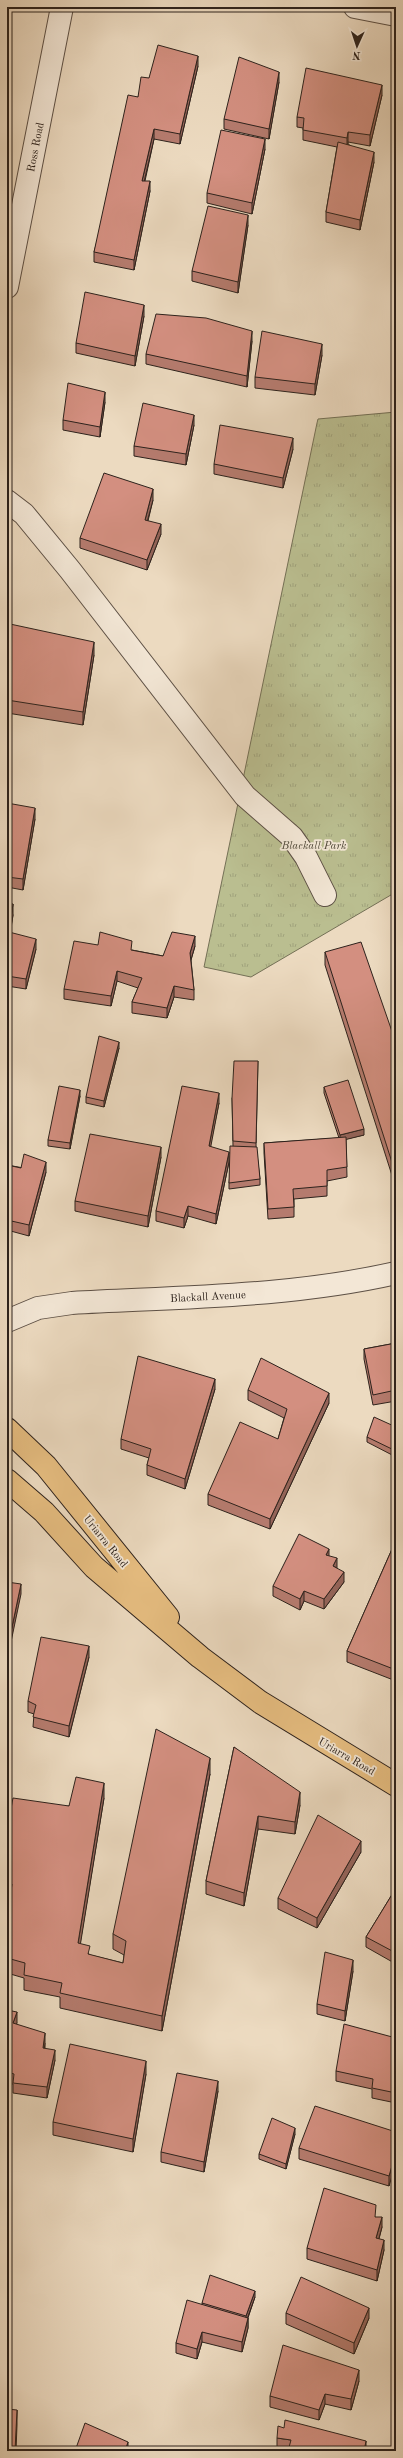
<svg xmlns="http://www.w3.org/2000/svg" width="403" height="2458" viewBox="0 0 403 2458" font-family="'Old Standard TT',serif">
<defs>
<pattern id="park-tufts" width="24" height="20" patternUnits="userSpaceOnUse"><rect width="24" height="20" fill="#babe90"/><path d="M3 7l-1-3M5 7V3M7 7l1-3M15 17l-1-3M17 17v-4M19 17l1-3" fill="none" stroke="#a0a37c"/></pattern>
</defs>
<rect width="100%" height="100%" fill="#ecdac0"/>
<filter id="stains"><feTurbulence type="fractalNoise" baseFrequency=".005" numOctaves="4"/><feColorMatrix values="0 0 0 0 .2 0 0 0 0 .09 0 0 0 0 .02 0 0 0 .5 -.17"/></filter>
<radialGradient id="worn" r=".72"><stop offset=".6" stop-color="#630" stop-opacity="0"/><stop offset="1" stop-color="#630" stop-opacity=".3"/></radialGradient>
<path fill="url(#park-tufts)" stroke="#747056" d="M 396,412 L 396,892 L 251,977 L 204,967 L 317,423 L 318,419 Z"/>
<g fill="none" stroke-linecap="round" stroke-linejoin="round">
<g stroke="#5d5045" stroke-width="24">
<path id="minor" d="M 355,7 L 396,15
M 7,287 L 62,7
M 7,501 L 24,514 L 70,570 L 245,796 L 292,837 L 306,857 L 325,895
M 7,1321 L 38,1308 L 72,1303 C 180,1297 290,1297 396,1273"/>
</g>
<g stroke="#2d221c" stroke-width="24">
<path id="major" d="M 7,1429 L 46,1466 L 168,1617
M 7,1480 L 44,1512 L 94,1567 L 200,1657 L 260,1702 L 396,1785"/>
</g>
<use href="#minor" stroke="#f3e7d6" stroke-width="22"/>
<use href="#major" stroke="#e6bd80" stroke-width="22"/>
</g>
<path fill="#b57b6e" stroke="#2d221c" d="M 198,66 L 180,144 L 154,139 L 145,181 L 150,191 L 134,270 L 94,262 L 94,252 L 138,97 L 149,78 Z
M 279,82 L 269,139 L 224,129 L 224,119 Z
M 382,95 L 370,146 L 348,142 L 348,144 L 374,162 L 360,230 L 326,222 L 326,212 L 337,147 L 303,140 L 303,128 L 297,127 L 297,117 Z
M 396,128 L 396,166 L 392,165 L 392,154 Z
M 265,149 L 252,214 L 207,203 L 207,193 Z
M 248,225 L 238,293 L 192,281 L 192,271 Z
M 144,316 L 135,366 L 76,353 L 76,343 Z
M 252,341 L 247,387 L 146,364 L 146,354 Z
M 322,355 L 315,395 L 255,388 L 255,377 Z
M 105,402 L 100,437 L 63,430 L 63,420 Z
M 194,425 L 186,465 L 134,456 L 134,446 Z
M 293,449 L 283,488 L 214,474 L 214,464 Z
M 153,500 L 148,521 L 161,534 L 147,570 L 80,548 L 80,538 Z
M 7,640 L 94,655 L 83,725 L 7,713 Z
M 7,803 L 35,819 L 23,890 L 7,887 Z
M 7,903 L 13,915 L 10,932 L 36,949 L 26,989 L 7,986 Z
M 195,946 L 191,960 L 194,990 L 194,1000 L 174,997 L 167,1018 L 132,1013 L 132,1002 L 138,988 L 117,981 L 111,1006 L 64,999 L 64,989 L 132,950 L 163,956 Z
M 325,952 L 396,1043 L 396,1188 L 325,965 Z
M 119,1048 L 104,1107 L 86,1103 L 86,1097 Z
M 258,1061 L 256,1147 L 260,1179 L 260,1185 L 229,1189 L 229,1183 L 233,1146 L 232,1098 Z
M 324,1087 L 364,1135 L 346,1139 L 347,1177 L 327,1181 L 327,1196 L 294,1199 L 294,1217 L 268,1219 L 264,1153 L 264,1143 L 339,1138 L 324,1093 Z
M 80,1096 L 70,1149 L 48,1146 L 48,1140 Z
M 219,1103 L 210,1146 L 229,1162 L 216,1224 L 188,1216 L 184,1228 L 156,1221 L 156,1211 Z
M 161,1157 L 148,1227 L 75,1211 L 75,1201 Z
M 7,1165 L 46,1172 L 29,1236 L 7,1230 Z
M 396,1343 L 396,1401 L 373,1405 L 364,1359 L 364,1349 Z
M 215,1389 L 185,1489 L 147,1475 L 147,1465 L 149,1458 L 121,1449 L 121,1439 Z
M 248,1390 L 329,1403 L 270,1529 L 208,1505 L 208,1494 L 278,1439 L 284,1418 L 248,1400 Z
M 396,1427 L 396,1457 L 367,1442 L 367,1437 Z
M 396,1540 L 396,1681 L 347,1662 L 347,1651 Z
M 329,1556 L 344,1582 L 324,1609 L 304,1601 L 300,1610 L 273,1596 L 273,1586 Z
M 89,1657 L 69,1737 L 33,1727 L 34,1714 L 28,1712 L 28,1701 Z
M 234,1747 L 300,1805 L 295,1834 L 258,1829 L 244,1906 L 206,1894 L 206,1881 Z
M 210,1774 L 162,2031 L 60,2008 L 60,1997 L 24,1990 L 24,1978 L 7,1973 L 7,1920 L 10,1898 L 7,1898 L 7,1813 L 10,1814 L 69,1806 L 104,1798 L 80,1944 L 90,1955 L 123,1963 L 124,1955 L 113,1949 L 113,1934 Z
M 361,1852 L 317,1928 L 278,1909 L 278,1898 Z
M 396,1888 L 396,1964 L 366,1947 L 366,1937 Z
M 353,1971 L 345,2021 L 317,2014 L 317,2004 Z
M 7,2010 L 17,2023 L 16,2024 L 45,2043 L 45,2049 L 55,2060 L 47,2098 L 13,2093 L 13,2084 L 7,2083 Z
M 396,2038 L 396,2103 L 372,2098 L 372,2089 L 336,2081 L 336,2071 Z
M 146,2074 L 133,2152 L 53,2135 L 53,2122 Z
M 218,2091 L 204,2172 L 161,2162 L 161,2152 Z
M 396,2132 L 389,2186 L 299,2159 L 299,2148 Z
M 295,2134 L 286,2169 L 259,2159 L 259,2154 Z
M 376,2217 L 382,2227 L 379,2239 L 384,2250 L 377,2281 L 307,2259 L 307,2248 Z
M 255,2297 L 248,2318 L 248,2328 L 242,2352 L 202,2342 L 197,2359 L 176,2353 L 176,2343 L 202,2304 L 202,2303 Z
M 286,2313 L 369,2318 L 354,2354 L 286,2324 Z
M 359,2381 L 351,2410 L 325,2404 L 319,2420 L 270,2407 L 270,2396 Z
M 277,2438 L 366,2451 L 289,2450 L 277,2449 Z"/>
<path fill="#94645a" stroke="#2d221c" d="M 198,56 L 198,66 L 180,144 L 180,134 Z
M 279,72 L 279,82 L 269,139 L 269,129 Z
M 382,85 L 382,95 L 370,146 L 370,135 Z
M 154,129 L 154,139 L 142,191 L 142,181 Z
M 348,132 L 348,142 L 347,149 L 347,138 Z
M 265,139 L 265,149 L 252,214 L 252,203 Z
M 374,152 L 374,162 L 360,230 L 360,220 Z
M 150,181 L 150,191 L 134,270 L 134,260 Z
M 248,215 L 248,225 L 238,293 L 238,282 Z
M 144,305 L 144,316 L 135,366 L 135,356 Z
M 252,331 L 252,341 L 247,387 L 247,376 Z
M 322,344 L 322,355 L 315,395 L 315,384 Z
M 105,392 L 105,402 L 100,437 L 100,427 Z
M 194,415 L 194,425 L 186,465 L 186,454 Z
M 293,438 L 293,449 L 283,488 L 283,478 Z
M 153,489 L 153,500 L 145,530 L 145,520 Z
M 161,524 L 161,534 L 147,570 L 147,560 Z
M 94,642 L 94,655 L 83,725 L 83,712 Z
M 35,808 L 35,819 L 23,890 L 23,879 Z
M 13,904 L 13,915 L 9,942 L 9,932 Z
M 195,936 L 195,946 L 190,963 L 190,953 Z
M 36,939 L 36,949 L 26,989 L 26,979 Z
M 117,971 L 117,981 L 111,1006 L 111,996 Z
M 174,986 L 174,997 L 167,1018 L 167,1008 Z
M 119,1042 L 119,1048 L 104,1107 L 104,1101 Z
M 80,1090 L 80,1096 L 70,1149 L 70,1143 Z
M 219,1093 L 219,1103 L 209,1156 L 209,1146 Z
M 364,1129 L 364,1135 L 340,1141 L 340,1135 Z
M 161,1147 L 161,1157 L 148,1227 L 148,1216 Z
M 229,1152 L 229,1162 L 216,1224 L 216,1214 Z
M 46,1162 L 46,1172 L 29,1236 L 29,1225 Z
M 188,1206 L 188,1216 L 184,1228 L 184,1218 Z
M 215,1379 L 215,1389 L 185,1489 L 185,1479 Z
M 329,1393 L 329,1403 L 270,1529 L 270,1519 Z
M 329,1549 L 329,1559 L 326,1555 Z
M 337,1558 L 337,1568 L 333,1566 Z
M 344,1572 L 344,1582 L 324,1609 L 324,1599 Z
M 21,1584 L 21,1594 L 7,1661 L 7,1651 Z
M 304,1591 L 304,1601 L 300,1610 L 300,1599 Z
M 89,1646 L 89,1657 L 69,1737 L 69,1726 Z
M 210,1758 L 210,1774 L 162,2031 L 162,2016 Z
M 104,1783 L 104,1798 L 78,1959 L 78,1943 Z
M 300,1792 L 300,1805 L 295,1834 L 295,1822 Z
M 258,1816 L 258,1829 L 244,1906 L 244,1893 Z
M 361,1841 L 361,1852 L 317,1928 L 317,1918 Z
M 353,1960 L 353,1971 L 345,2021 L 345,2011 Z
M 17,2012 L 17,2023 L 13,2033 L 13,2023 Z
M 45,2033 L 45,2043 L 43,2059 L 43,2048 Z
M 55,2050 L 55,2060 L 47,2098 L 47,2087 Z
M 146,2061 L 146,2074 L 133,2152 L 133,2139 Z
M 218,2081 L 218,2091 L 204,2172 L 204,2162 Z
M 295,2128 L 295,2134 L 286,2169 L 286,2164 Z
M 396,2152 L 396,2163 L 389,2186 L 389,2176 Z
M 382,2217 L 382,2227 L 376,2249 L 376,2238 Z
M 384,2240 L 384,2250 L 377,2281 L 377,2270 Z
M 255,2291 L 255,2297 L 246,2322 L 246,2316 Z
M 369,2308 L 369,2318 L 354,2354 L 354,2343 Z
M 248,2318 L 248,2328 L 242,2352 L 242,2342 Z
M 202,2332 L 202,2342 L 197,2359 L 197,2349 Z
M 359,2370 L 359,2381 L 351,2410 L 351,2399 Z
M 325,2394 L 325,2404 L 319,2420 L 319,2410 Z
M 17,2410 L 17,2425 L 16,2451 L 15,2451 Z
M 366,2441 L 366,2451 L 364,2451 Z
M 128,2442 L 128,2451 L 125,2451 Z"/>
<path fill="#d38f80" stroke="#2d221c" d="M 158,45 L 198,56 L 180,134 L 154,129 L 142,181 L 150,181 L 134,260 L 94,252 L 128,95 L 138,97 L 141,77 L 149,78 Z
M 239,57 L 279,72 L 269,129 L 224,119 Z
M 306,68 L 382,85 L 370,135 L 348,132 L 347,138 L 303,130 L 304,118 L 297,117 Z
M 396,128 L 396,155 L 392,154 Z
M 221,130 L 265,139 L 252,203 L 207,193 Z
M 338,142 L 374,152 L 360,220 L 326,212 Z
M 208,206 L 248,215 L 238,282 L 192,271 Z
M 85,292 L 144,305 L 135,356 L 76,343 Z
M 156,314 L 206,318 L 252,331 L 247,376 L 146,354 Z
M 262,331 L 322,344 L 315,384 L 255,377 Z
M 68,383 L 105,392 L 100,427 L 63,420 Z
M 143,403 L 194,415 L 186,454 L 134,446 Z
M 220,425 L 293,438 L 283,478 L 214,464 Z
M 104,473 L 153,489 L 145,520 L 161,524 L 147,560 L 80,538 Z
M 10,624 L 94,642 L 83,712 L 7,700 L 7,640 Z
M 7,803 L 35,808 L 23,879 L 7,877 Z
M 7,903 L 13,904 L 9,932 L 36,939 L 26,979 L 7,976 Z
M 100,932 L 132,941 L 131,950 L 163,956 L 172,932 L 195,936 L 190,953 L 194,990 L 174,986 L 167,1008 L 132,1002 L 142,978 L 117,971 L 111,996 L 64,989 L 74,941 L 98,945 Z
M 361,942 L 396,1043 L 396,1175 L 325,952 Z
M 99,1036 L 119,1042 L 104,1101 L 86,1097 Z
M 234,1061 L 258,1061 L 256,1143 L 233,1141 L 232,1098 Z
M 348,1080 L 364,1129 L 340,1135 L 324,1087 Z
M 59,1086 L 80,1090 L 70,1143 L 48,1140 Z
M 182,1086 L 219,1093 L 209,1146 L 229,1152 L 216,1214 L 188,1206 L 184,1218 L 156,1211 Z
M 90,1134 L 161,1147 L 148,1216 L 75,1201 Z
M 346,1137 L 347,1167 L 327,1170 L 327,1186 L 293,1189 L 294,1207 L 268,1209 L 264,1143 Z
M 230,1146 L 257,1147 L 260,1179 L 229,1183 Z
M 24,1154 L 46,1162 L 29,1225 L 7,1220 L 7,1165 L 21,1168 Z
M 396,1343 L 396,1390 L 373,1395 L 364,1349 Z
M 138,1356 L 215,1379 L 185,1479 L 147,1465 L 151,1449 L 121,1439 Z
M 261,1358 L 329,1393 L 270,1519 L 208,1494 L 240,1422 L 278,1439 L 287,1409 L 248,1390 Z
M 374,1417 L 396,1427 L 396,1451 L 367,1437 Z
M 299,1534 L 329,1549 L 326,1555 L 337,1558 L 333,1566 L 344,1572 L 324,1599 L 304,1591 L 300,1599 L 273,1586 Z
M 396,1540 L 396,1670 L 347,1651 Z
M 7,1582 L 21,1584 L 7,1651 Z
M 41,1637 L 89,1646 L 69,1726 L 33,1717 L 36,1705 L 28,1701 Z
M 156,1729 L 210,1758 L 162,2016 L 60,1993 L 62,1983 L 24,1975 L 25,1963 L 7,1958 L 7,1920 L 12,1884 L 7,1883 L 7,1813 L 10,1814 L 13,1798 L 69,1806 L 76,1777 L 104,1783 L 78,1943 L 90,1946 L 88,1954 L 123,1963 L 126,1941 L 113,1934 Z
M 234,1747 L 300,1792 L 295,1822 L 258,1816 L 244,1893 L 206,1881 Z
M 318,1815 L 361,1841 L 317,1918 L 278,1898 Z
M 396,1888 L 396,1953 L 366,1937 Z
M 325,1952 L 353,1960 L 345,2011 L 317,2004 Z
M 7,2010 L 17,2012 L 13,2023 L 45,2033 L 43,2048 L 55,2050 L 47,2087 L 13,2083 L 14,2074 L 7,2072 Z
M 344,2024 L 396,2038 L 396,2093 L 372,2088 L 373,2079 L 336,2071 Z
M 70,2044 L 146,2061 L 133,2139 L 53,2122 Z
M 177,2073 L 218,2081 L 204,2162 L 161,2152 Z
M 315,2106 L 396,2132 L 396,2152 L 389,2176 L 299,2148 Z
M 272,2118 L 295,2128 L 286,2164 L 259,2154 Z
M 324,2188 L 376,2205 L 375,2217 L 382,2217 L 376,2238 L 384,2240 L 377,2270 L 307,2248 Z
M 210,2275 L 255,2291 L 246,2316 L 202,2303 Z
M 301,2277 L 369,2308 L 354,2343 L 286,2313 Z
M 187,2300 L 248,2318 L 242,2342 L 202,2332 L 197,2349 L 176,2343 Z
M 283,2345 L 359,2370 L 351,2399 L 325,2394 L 319,2410 L 270,2396 Z
M 7,2409 L 17,2410 L 15,2451 L 7,2451 Z
M 285,2420 L 366,2441 L 364,2451 L 288,2451 L 291,2440 L 277,2438 L 278,2426 L 284,2428 Z
M 85,2423 L 128,2442 L 125,2451 L 75,2451 Z"/>
<g text-anchor="middle" stroke-width="3.5" stroke-linejoin="round" paint-order="stroke">
<g font-size="11" fill="#2d221c" stroke="#f3e7d6">
<text transform="translate(35 147) rotate(-79)" y="4">Ross Road</text>
<text transform="translate(208 1296) rotate(-3)" y="4">Blackall Avenue</text>
<text transform="translate(106 1541) rotate(51)" y="4">Uriarra Road</text>
<text transform="translate(347 1756) rotate(30)" y="4">Uriarra Road</text>
</g>
<g font-size="11" font-style="italic" fill="#504939" stroke="#f3e7d6">
<text x="314" y="849">Blackall Park</text>
</g>
</g>
<rect width="403" height="2458" fill="none" stroke="#ecdac0" stroke-width="24"/>
<rect x="8" y="8" width="387" height="2442" fill="none" stroke="#2d221c" stroke-width="2"/>
<rect x="12" y="12" width="379" height="2434" fill="none" stroke="#2d221c"/>
<g transform="translate(357 46) rotate(183)" stroke="#f3e7d6" stroke-width="3" paint-order="stroke">
<path d="M0-3L7 15L0 10L-7 15Z" fill="#2d221c"/>
<text y="-6" font-size="11" font-weight="bold" text-anchor="middle" fill="#2d221c">N</text>
</g>
<rect width="100%" height="100%" filter="url(#stains)"/>
<rect width="100%" height="100%" fill="url(#worn)"/>
</svg>
